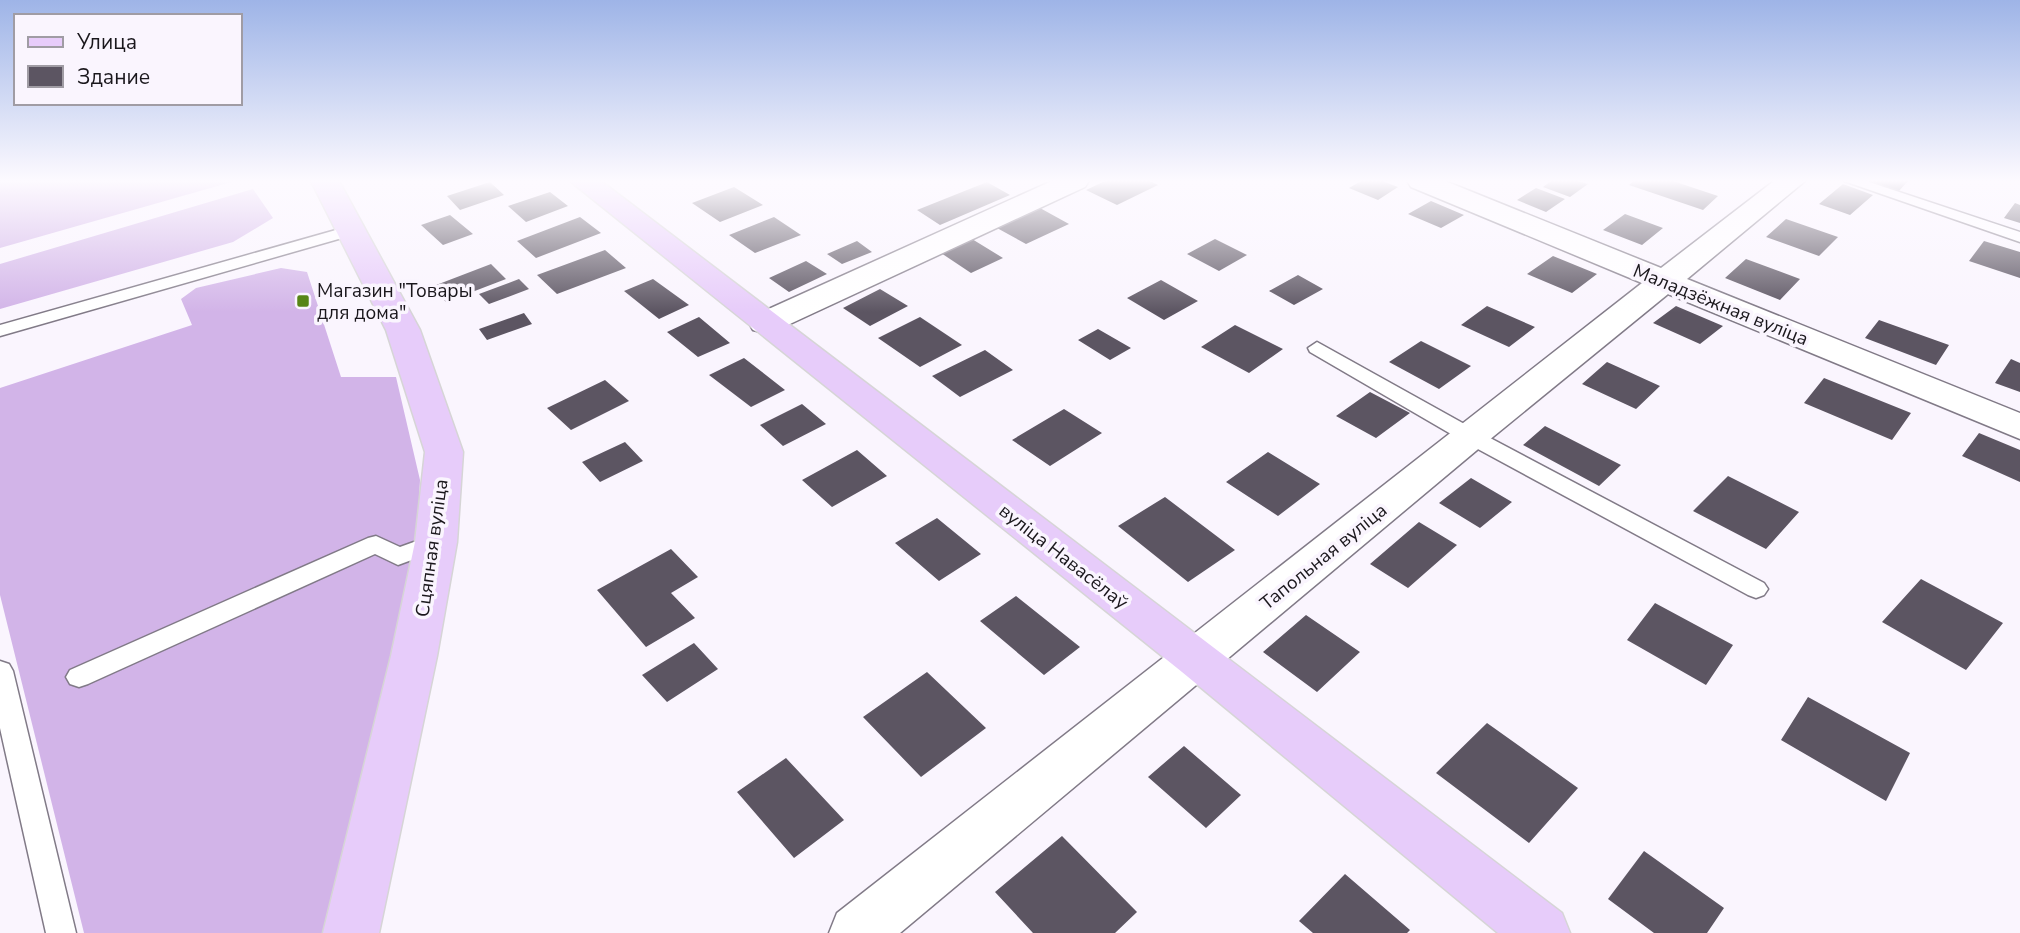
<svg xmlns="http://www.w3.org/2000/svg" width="2020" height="933" viewBox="0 0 2020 933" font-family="'Nunito Sans',sans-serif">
<rect width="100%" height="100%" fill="#faf5fe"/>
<path fill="#d2b4e8" d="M 0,181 L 235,181 L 0,248 Z
M 253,189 L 273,218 L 233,242 L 0,309 L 0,264 Z
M 281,268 L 307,272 L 341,377 L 396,377 L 420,480 L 414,596 L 329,933 L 84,933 L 0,595 L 0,388 L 192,325 L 181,299 L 196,288 Z"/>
<path fill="#5c5562" d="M 1105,181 L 1150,181 L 1158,185 L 1117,205 L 1086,190 Z
M 1361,181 L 1382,181 L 1398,187 L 1378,200 L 1349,188 Z
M 1551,181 L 1578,181 L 1588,184 L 1570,197 L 1543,187 Z
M 1634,181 L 1673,181 L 1718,196 L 1703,210 L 1629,185 Z
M 1863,181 L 1908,181 L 1898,192 Z
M 490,182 L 504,195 L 460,210 L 447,196 Z
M 987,182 L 1010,195 L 940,225 L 917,210 Z
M 1843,184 L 1873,195 L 1850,215 L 1819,204 Z
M 734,187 L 763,205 L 720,222 L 692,203 Z
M 1536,188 L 1565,199 L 1546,212 L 1517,200 Z
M 550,192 L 568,206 L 526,222 L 508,206 Z
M 1431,201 L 1464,215 L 1441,228 L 1408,214 Z
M 2015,203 L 2020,205 L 2020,223 L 2004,218 Z
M 1040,208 L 1069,224 L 1026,244 L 997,228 Z
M 1625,214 L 1663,228 L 1642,245 L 1603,230 Z
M 450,215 L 473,234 L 443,245 L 421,225 Z
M 580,217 L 601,233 L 536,258 L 517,241 Z
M 774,217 L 801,235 L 755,253 L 729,235 Z
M 1786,219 L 1838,237 L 1819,256 L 1766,237 Z
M 972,239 L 1003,258 L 971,273 L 941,253 Z
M 1215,239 L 1247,255 L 1219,271 L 1187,254 Z
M 857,241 L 872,252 L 842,264 L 827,254 Z
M 1984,241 L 2020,252 L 2020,278 L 1969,261 Z
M 605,250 L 626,268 L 557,294 L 537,275 Z
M 1553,256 L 1597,274 L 1572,293 L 1527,274 Z
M 1746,259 L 1800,279 L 1780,300 L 1725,278 Z
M 806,261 L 827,274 L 789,292 L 769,278 Z
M 491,264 L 506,279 L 446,302 L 431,287 Z
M 1298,275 L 1323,289 L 1294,305 L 1269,291 Z
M 519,279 L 529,289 L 489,304 L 479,294 Z
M 653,279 L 689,305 L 659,319 L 624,291 Z
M 1161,280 L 1198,301 L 1164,320 L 1127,298 Z
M 880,289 L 908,306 L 870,326 L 843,308 Z
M 1487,306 L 1535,327 L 1509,347 L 1461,325 Z
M 1676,306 L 1723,326 L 1700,344 L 1653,323 Z
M 524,313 L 532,324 L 487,340 L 479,329 Z
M 699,317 L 730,343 L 698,357 L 667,332 Z
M 920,317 L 962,345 L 920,367 L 878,338 Z
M 1879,320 L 1949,345 L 1936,365 L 1865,338 Z
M 1235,325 L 1283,349 L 1249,373 L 1201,347 Z
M 1098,329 L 1131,348 L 1110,360 L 1078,340 Z
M 1421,341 L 1471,366 L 1439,389 L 1389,362 Z
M 985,350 L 1013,370 L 960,397 L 932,376 Z
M 744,358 L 785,390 L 751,407 L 709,375 Z
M 2011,359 L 2020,363 L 2020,392 L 1995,383 Z
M 1607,362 L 1660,386 L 1636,409 L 1582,384 Z
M 1824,378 L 1911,413 L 1892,440 L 1804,403 Z
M 605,380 L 629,401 L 571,430 L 547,408 Z
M 1370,392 L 1410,413 L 1376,438 L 1336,416 Z
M 802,404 L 826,424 L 783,446 L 760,425 Z
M 1064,409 L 1102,433 L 1050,466 L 1012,440 Z
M 1545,426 L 1621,465 L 1599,486 L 1523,445 Z
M 1979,433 L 2020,450 L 2020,482 L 1962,456 Z
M 625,442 L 643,461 L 600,482 L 582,462 Z
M 857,450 L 887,476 L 832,507 L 802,480 Z
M 1268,452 L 1320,484 L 1278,516 L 1226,482 Z
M 1728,476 L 1799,512 L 1766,549 L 1693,511 Z
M 1471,478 L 1512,502 L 1480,528 L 1439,503 Z
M 1165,497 L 1235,550 L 1188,582 L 1118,526 Z
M 937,518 L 981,554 L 939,581 L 895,543 Z
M 1419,522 L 1457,545 L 1408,588 L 1370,564 Z
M 671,549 L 698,577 L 671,593 L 695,618 L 646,647 L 597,590 Z
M 1921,579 L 2003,623 L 1966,670 L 1882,622 Z
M 1016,596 L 1080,647 L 1044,675 L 980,621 Z
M 1655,603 L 1733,645 L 1706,685 L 1627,640 Z
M 1306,615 L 1360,652 L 1317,692 L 1263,652 Z
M 694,643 L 718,669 L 667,702 L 642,675 Z
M 927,672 L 986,728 L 921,777 L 863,717 Z
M 1808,697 L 1910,753 L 1886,801 L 1781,740 Z
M 1487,723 L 1578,788 L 1529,843 L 1436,773 Z
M 1184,746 L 1241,795 L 1206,828 L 1148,777 Z
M 786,758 L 844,820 L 794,858 L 737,792 Z
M 1062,836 L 1137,912 L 1115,933 L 1033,933 L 995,892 Z
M 1644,851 L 1724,908 L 1707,933 L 1654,933 L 1608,899 Z
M 1345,874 L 1410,930 L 1407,933 L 1313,933 L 1299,921 Z"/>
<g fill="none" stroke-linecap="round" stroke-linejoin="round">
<g stroke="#817a87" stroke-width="3">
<path id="lane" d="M 1844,181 L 1866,181 L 2020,232 L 2020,242 Z
M 350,226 L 358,231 L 356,234 L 0,336 L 0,325 Z
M 1317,342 L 1477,431 L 1764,583 L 1768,589 L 1764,595 L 1756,598 L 1748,595 L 1463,441 L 1310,352 L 1308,348 Z
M 436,534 L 444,536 L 447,542 L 444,548 L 398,565 L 375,554 L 88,684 L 79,687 L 70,684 L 66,677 L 70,670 L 368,538 L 376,536 L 400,547 Z
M 0,661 L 9,664 L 13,671 L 76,933 L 46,933 L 0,728 Z"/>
</g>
<g stroke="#817a87" stroke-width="3">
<path id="street" d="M 1052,181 L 1089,181 L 1085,187 L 777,330 L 765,333 L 753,330 L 749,323 L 753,316 Z
M 1407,181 L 1445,181 L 1661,268 L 1774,181 L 1805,181 L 1687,279 L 2020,413 L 2020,439 L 1668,294 L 1483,445 L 900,933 L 829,933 L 837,913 L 1642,283 L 1411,187 Z"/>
</g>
<g stroke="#d6d5d6" stroke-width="3">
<path id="primary" d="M 311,181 L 339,181 L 420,330 L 463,452 L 457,542 L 437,656 L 379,933 L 323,933 L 391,656 L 415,542 L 425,452 L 386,330 Z
M 570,181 L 601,181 L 1562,913 L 1570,933 L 1498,933 L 1182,672 Z"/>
</g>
<use href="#lane" fill="#fff" fill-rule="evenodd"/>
<use href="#street" fill="#fff" fill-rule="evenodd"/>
<use href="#primary" fill="#e7ccfa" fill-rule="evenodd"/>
</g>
<linearGradient id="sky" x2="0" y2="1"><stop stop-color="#9eb4e7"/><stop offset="0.58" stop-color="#fdfaff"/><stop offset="1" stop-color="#fdfaff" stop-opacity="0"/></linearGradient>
<rect width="2020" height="312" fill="url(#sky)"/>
<rect fill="#578516" stroke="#faf5fe" stroke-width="2.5" x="296" y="294" width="14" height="14" rx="3.5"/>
<g text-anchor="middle" stroke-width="7" stroke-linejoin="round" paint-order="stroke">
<g font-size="19" fill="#1a171c" stroke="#faf5fe" text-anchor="start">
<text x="317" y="297">Магазин "Товары<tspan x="317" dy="22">для дома"</tspan></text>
</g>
<g font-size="19" fill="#1a171c" stroke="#faf5fe">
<text transform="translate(1721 304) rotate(22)" y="7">Маладзёжная вуліца</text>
<text transform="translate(431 548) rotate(-82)" y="7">Сцяпная вуліца</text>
<text transform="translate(1064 556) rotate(38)" y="7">вуліца Навасёлаў</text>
<text transform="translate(1323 556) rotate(-39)" y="7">Тапольная вуліца</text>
</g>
</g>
<rect x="14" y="14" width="228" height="91" fill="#faf5fe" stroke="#a09ca4" stroke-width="2"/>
<rect x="28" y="37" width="35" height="10" fill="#e7ccfa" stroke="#a09ca4" stroke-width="2"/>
<text x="77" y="49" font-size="21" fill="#1a171c">Улица</text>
<rect x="28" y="66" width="35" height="21" fill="#5c5562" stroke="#a09ca4" stroke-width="2"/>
<text x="77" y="84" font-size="21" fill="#1a171c">Здание</text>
</svg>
